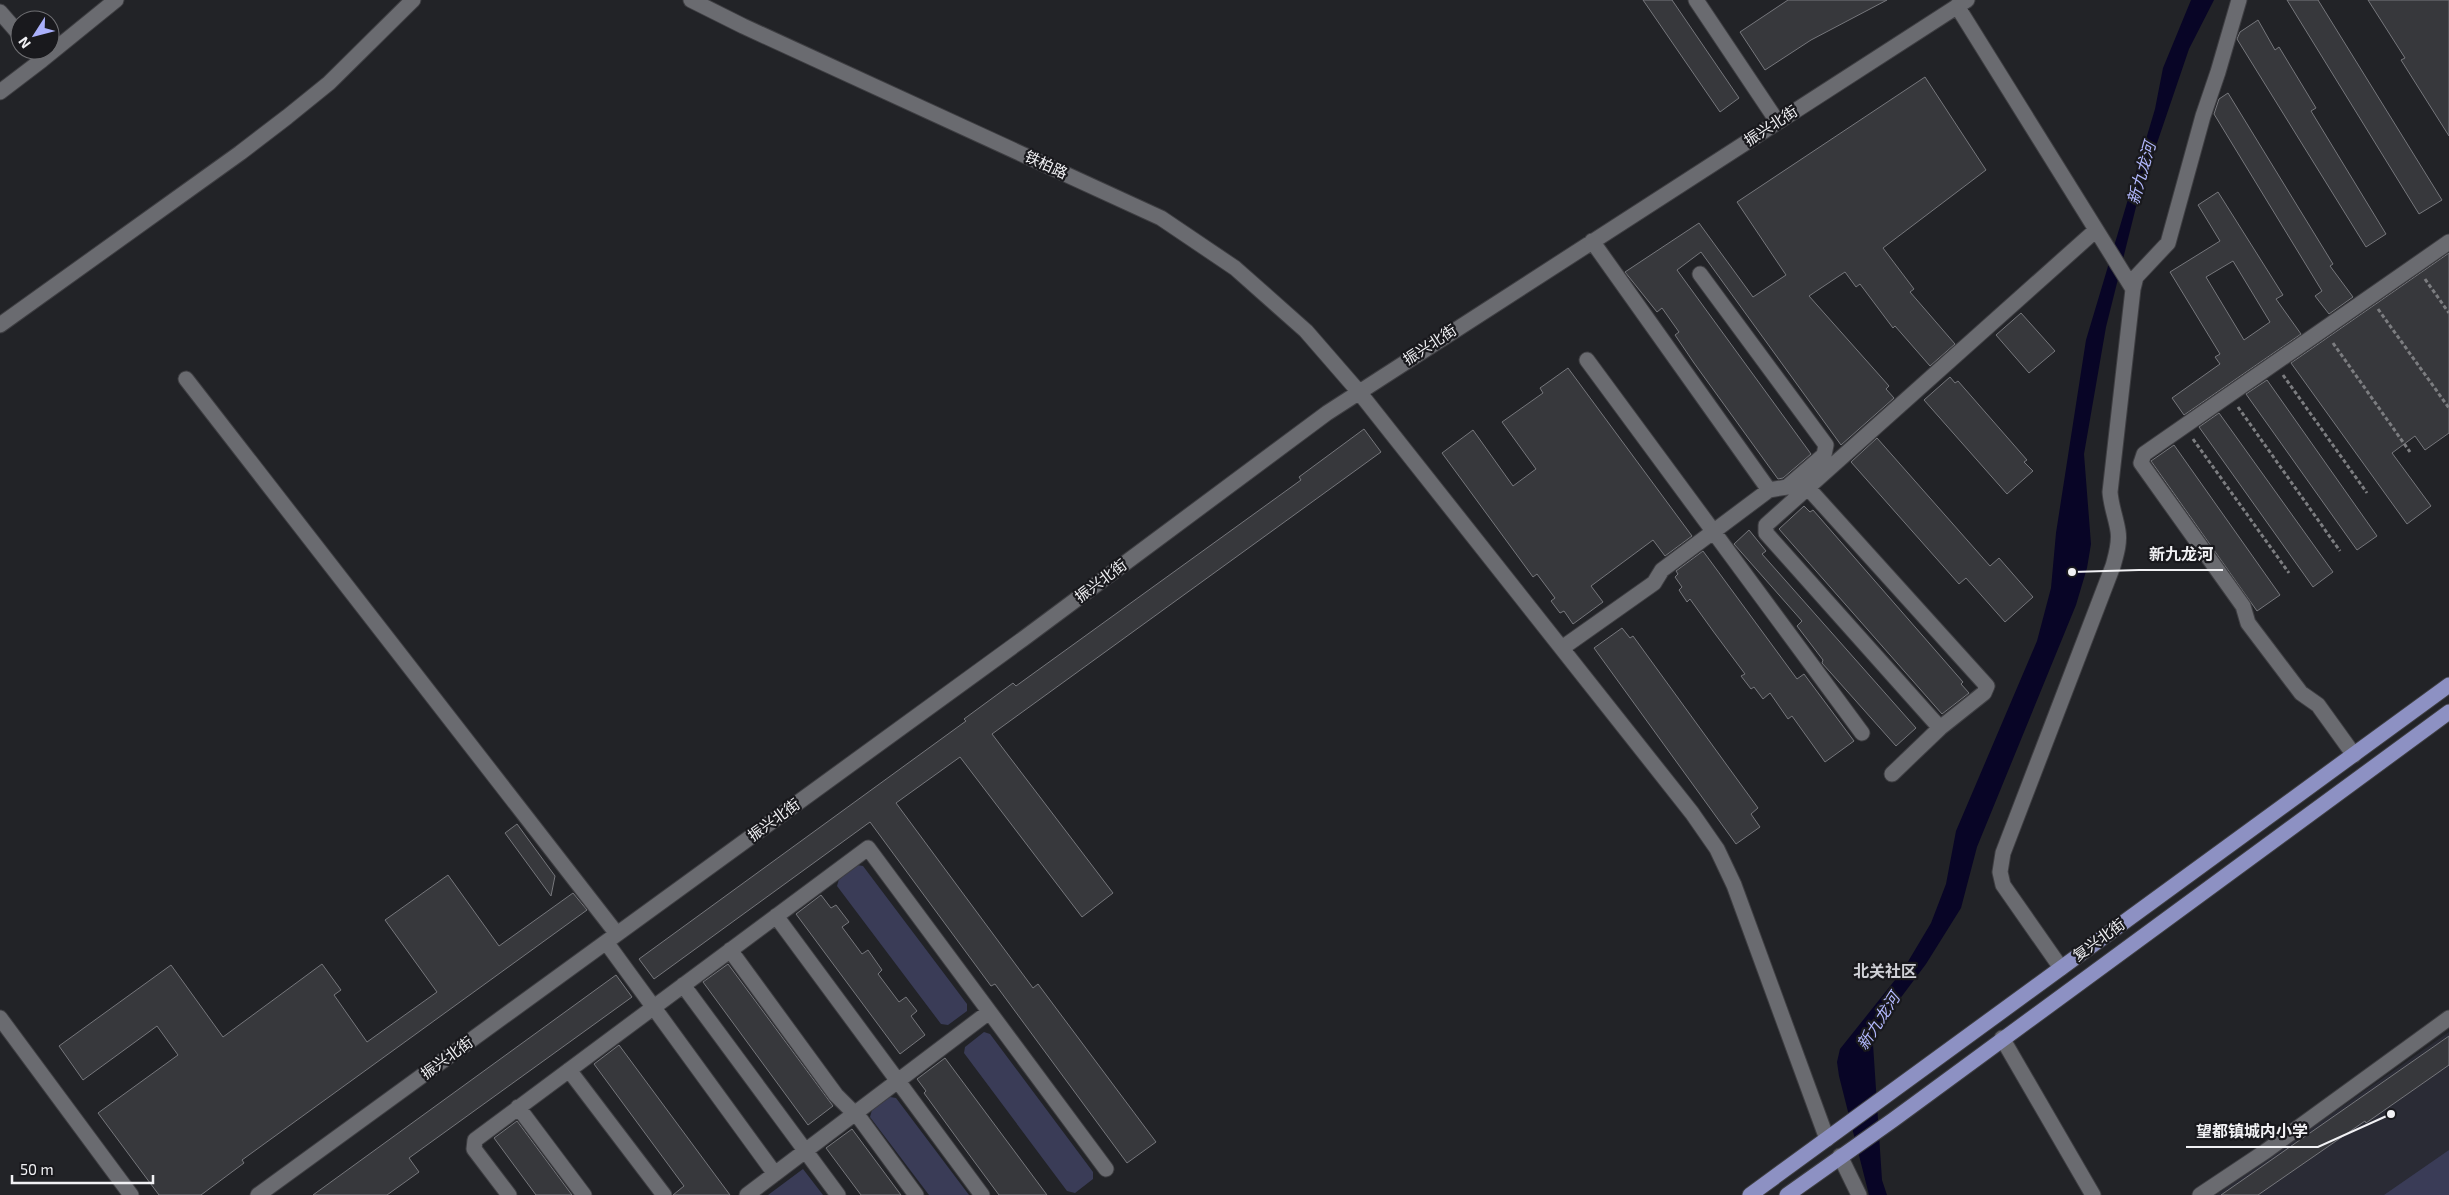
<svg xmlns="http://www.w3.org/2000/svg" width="2449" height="1195" viewBox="0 0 2449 1195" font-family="'Exo 2','Noto Sans SC',sans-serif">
<rect width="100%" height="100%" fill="#222327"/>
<path fill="#2a2b35" d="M 2449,1032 L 2449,1195 L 2216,1195 Z"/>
<path fill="#3a3c57" d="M 857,865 L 863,866 L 967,1004 L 967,1011 L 948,1025 L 941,1024 L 837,886 L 839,879 Z
M 984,1032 L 990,1034 L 1093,1172 L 1093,1179 L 1075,1193 L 1067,1191 L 964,1053 L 965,1047 Z
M 890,1097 L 896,1098 L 969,1195 L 929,1195 L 870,1117 L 872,1110 Z
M 2449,1150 L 2449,1195 L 2384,1195 Z
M 803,1169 L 823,1195 L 768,1195 Z"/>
<path fill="#080526" d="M 2191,0 L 2214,0 L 2189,49 L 2138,199 L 2106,327 L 2084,454 L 2091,544 L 2087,568 L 2076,605 L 1977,847 L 1961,908 L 1926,964 L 1878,1028 L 1873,1044 L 1882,1180 L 1887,1195 L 1869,1195 L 1839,1076 L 1837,1062 L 1840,1049 L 1903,970 L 1931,923 L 1946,884 L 1956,831 L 2037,641 L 2051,588 L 2056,533 L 2086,340 L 2155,109 L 2163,68 Z"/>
<path fill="#37383c" stroke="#76777c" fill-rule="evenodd" d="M 1643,0 L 1672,0 L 1739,98 L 1720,112 Z
M 1788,0 L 1887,0 L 1811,40 L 1765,70 L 1740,32 Z
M 2287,0 L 2318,0 L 2442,200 L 2419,214 Z
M 2368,0 L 2449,0 L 2449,136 L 2401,60 L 2405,58 Z
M 2258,20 L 2275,50 L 2279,47 L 2316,108 L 2311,111 L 2386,234 L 2366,247 L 2237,39 L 2240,32 Z
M 1925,77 L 1986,170 L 1883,248 L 1914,289 L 1910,292 L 1955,344 L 1930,366 L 1895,326 L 1893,328 L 1860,284 L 1856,287 L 1845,272 L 1809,296 L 1889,386 L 1886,389 L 1894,398 L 1841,445 L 1701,252 L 1677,270 L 1811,454 L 1783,478 L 1778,479 L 1694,363 L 1675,335 L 1679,332 L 1662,308 L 1657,312 L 1625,272 L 1699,223 L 1753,297 L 1786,275 L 1737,202 Z
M 2228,93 L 2333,264 L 2330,266 L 2353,297 L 2329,314 L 2315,296 L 2322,291 L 2214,114 L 2219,99 Z
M 2218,192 L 2283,295 L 2276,299 L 2301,334 L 2184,415 L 2172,398 L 2220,364 L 2215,357 L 2220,354 L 2170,272 L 2220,241 L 2198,205 ZM 2233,261 L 2270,322 L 2244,340 L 2206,277 Z
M 2449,253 L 2449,433 L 2425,450 L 2415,436 L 2392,453 L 2431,506 L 2407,524 L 2291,363 Z
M 2021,313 L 2055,351 L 2029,373 L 1996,335 Z
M 1568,368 L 1692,536 L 1665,556 L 1653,540 L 1591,586 L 1603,602 L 1573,624 L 1564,611 L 1560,613 L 1551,601 L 1555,598 L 1537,574 L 1533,577 L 1442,453 L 1473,430 L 1513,486 L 1536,469 L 1502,422 L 1543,393 L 1540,388 Z
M 1950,377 L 1955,383 L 1958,381 L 2027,460 L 2024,462 L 2033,471 L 2007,494 L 1924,400 Z
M 2267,380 L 2377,536 L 2357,550 L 2246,394 Z
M 2219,413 L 2333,572 L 2313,587 L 2199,427 Z
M 1364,429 L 1381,452 L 992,734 L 1113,893 L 1082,917 L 960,757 L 896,803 L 1033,988 L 1038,984 L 1156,1142 L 1127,1163 L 995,984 L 991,986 L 870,822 L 654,979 L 639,959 L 966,721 L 964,719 L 1013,683 L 1016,686 L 1301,480 L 1299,477 Z
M 1877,438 L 1990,566 L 1999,558 L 2033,597 L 2005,622 L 1966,578 L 1959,584 L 1851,462 Z
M 2174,445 L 2280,595 L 2257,611 L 2151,461 Z
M 1804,506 L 1810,512 L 1813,510 L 1963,682 L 1961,684 L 1969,693 L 1942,714 L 1779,529 Z
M 1749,530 L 1766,551 L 1762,554 L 1916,728 L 1896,746 L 1822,663 L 1823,660 L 1797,626 L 1802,621 L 1734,544 Z
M 1703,551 L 1797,679 L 1804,674 L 1854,741 L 1825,762 L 1792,716 L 1788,719 L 1770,693 L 1763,699 L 1754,687 L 1751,689 L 1741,676 L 1745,674 L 1713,631 L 1690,599 L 1687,602 L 1679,590 L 1682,587 L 1675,577 L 1678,574 L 1676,571 Z
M 1622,628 L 1630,638 L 1633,636 L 1758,808 L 1751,814 L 1760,827 L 1736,844 L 1594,648 Z
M 517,824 L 555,876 L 551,896 L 505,833 Z
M 448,875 L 499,946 L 573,893 L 587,910 L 242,1160 L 244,1163 L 201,1195 L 159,1195 L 98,1113 L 178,1055 L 157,1026 L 83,1080 L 59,1046 L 171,965 L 223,1037 L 322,964 L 341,990 L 334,995 L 367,1042 L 437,992 L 385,920 Z
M 821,895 L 831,908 L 836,905 L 849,922 L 842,927 L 862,954 L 868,950 L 882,970 L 878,974 L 899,1002 L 906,997 L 917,1011 L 911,1016 L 925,1035 L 900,1054 L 796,914 Z
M 728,964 L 833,1106 L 808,1125 L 703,982 Z
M 616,975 L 632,997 L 409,1158 L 419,1172 L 387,1195 L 313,1195 Z
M 2449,1036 L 2449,1065 L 2366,1123 L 2365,1121 L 2258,1195 L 2221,1195 Z
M 619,1045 L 730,1195 L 673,1195 L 684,1186 L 594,1064 Z
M 945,1058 L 1047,1195 L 999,1195 L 959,1141 L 924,1093 L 926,1091 L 917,1079 Z
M 517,1121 L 572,1195 L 536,1195 L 494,1138 Z
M 852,1129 L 901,1195 L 861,1195 L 826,1148 Z"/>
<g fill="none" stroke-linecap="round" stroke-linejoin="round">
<g stroke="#3e3e42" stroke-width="17">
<path id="minor" d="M 691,0 L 743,26 L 1161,218 L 1235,268 L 1306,331 L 1359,392 L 1692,813 L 1717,849 L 1734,885 L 1827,1139
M 1696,0 L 1777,121
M 1957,6 L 2133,289
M 0,12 L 20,35
M 0,92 L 42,60 L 116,0
M 1700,274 L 1826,445 L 1824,455 L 1787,487 L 1769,490
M 0,325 L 240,153 L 287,117 L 329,83 L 413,0
M 1587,360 L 1862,733
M 186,379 L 617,934
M 1808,488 L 1987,686 L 1984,693 L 1940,728 L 1892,774
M 1562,648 L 1654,583 L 1662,570 L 1769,490 L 1592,241
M 1940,728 L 1766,533 L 1766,525 L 2096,230
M 2354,755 L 2318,705 L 2301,693 L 2248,623 L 2243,606 L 2141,463 L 2144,454 L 2449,242
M 776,916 L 982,1195
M 606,942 L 775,1174
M 730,950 L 836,1095 L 861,1120 L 916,1195
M 2061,968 L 2003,885 L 2000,872 L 2003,853 L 2113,566 C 2116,555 2120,543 2118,531 C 2116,518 2111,506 2110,492 L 2133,289 L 2136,277 L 2168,243 L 2203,116 L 2218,72 L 2239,0
M 683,985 L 838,1195
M 0,1018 L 131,1195
M 2002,1038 L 2093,1195
M 569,1070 L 664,1195
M 518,1107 L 584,1195
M 1840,1156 L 1859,1195
M 258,1195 L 1023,639 L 1327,413 L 1967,0
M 509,1195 L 474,1149 L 475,1140 L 868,848 L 1106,1169
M 747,1195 L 989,1012
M 2200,1195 L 2266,1151 L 2449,1018"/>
</g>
<g stroke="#3e3e42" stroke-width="17">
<path id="major" d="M 1750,1195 L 2449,685
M 1787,1195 L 1893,1120 L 2449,712"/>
</g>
<path stroke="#7c7d80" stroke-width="3" stroke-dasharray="4 2.5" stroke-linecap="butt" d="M 2425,279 L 2449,313
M 2378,309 L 2449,408
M 2333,343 L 2410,452
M 2283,375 L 2367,493
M 2238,407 L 2340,551
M 2193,439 L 2289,573"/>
<use href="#minor" stroke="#6a6b70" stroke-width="15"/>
<use href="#major" stroke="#8d91c3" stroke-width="15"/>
</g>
<g text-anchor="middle" stroke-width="4.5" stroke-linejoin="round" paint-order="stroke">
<g font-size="15" fill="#f1f1f4" stroke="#19191d">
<text transform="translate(1771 126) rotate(-33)" y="5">振兴北街</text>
<text transform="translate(1046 165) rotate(25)" y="5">铁柏路</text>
<text transform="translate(1430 345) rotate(-33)" y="5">振兴北街</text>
<text transform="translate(1101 581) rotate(-37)" y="5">振兴北街</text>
<text transform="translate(774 820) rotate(-36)" y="5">振兴北街</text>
<text transform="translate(2099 940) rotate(-36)" y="5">复兴北街</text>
<text transform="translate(447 1058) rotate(-36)" y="5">振兴北街</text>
</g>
<g font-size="16" font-style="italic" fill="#b2b8fd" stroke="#19191d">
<text transform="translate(2141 173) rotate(-74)" y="6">新九龙河</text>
<text transform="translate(1878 1021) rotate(-57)" y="6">新九龙河</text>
</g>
<g font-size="16" font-weight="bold" fill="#d0d1d7" stroke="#19191d">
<text x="1885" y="977">北关社区</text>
</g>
</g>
<path fill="none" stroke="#f1f1f4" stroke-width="2" d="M2072 572L2139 570H2223M2391 1114L2318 1147H2186"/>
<g fill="#f1f1f4" stroke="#19191d" stroke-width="2">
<circle cx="2072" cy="572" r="5"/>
<circle cx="2391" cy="1114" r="5"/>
</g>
<g font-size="16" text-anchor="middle" font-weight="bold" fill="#f1f1f4" stroke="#19191d" stroke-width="4.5" stroke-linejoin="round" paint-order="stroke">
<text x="2181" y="560">新九龙河</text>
<text x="2252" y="1137">望都镇城内小学</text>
</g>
<g transform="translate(35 35) rotate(234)"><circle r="24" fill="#19191d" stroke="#6f6f73"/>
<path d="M0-4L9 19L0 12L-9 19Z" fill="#aab0fb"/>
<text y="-8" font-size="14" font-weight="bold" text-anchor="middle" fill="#f1f1f4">N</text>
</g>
<path d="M12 1175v8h141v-8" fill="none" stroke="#f1f1f4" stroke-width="2.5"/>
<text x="20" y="1175" font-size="15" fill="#f1f1f4" stroke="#19191d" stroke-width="4" paint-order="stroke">50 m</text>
</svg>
